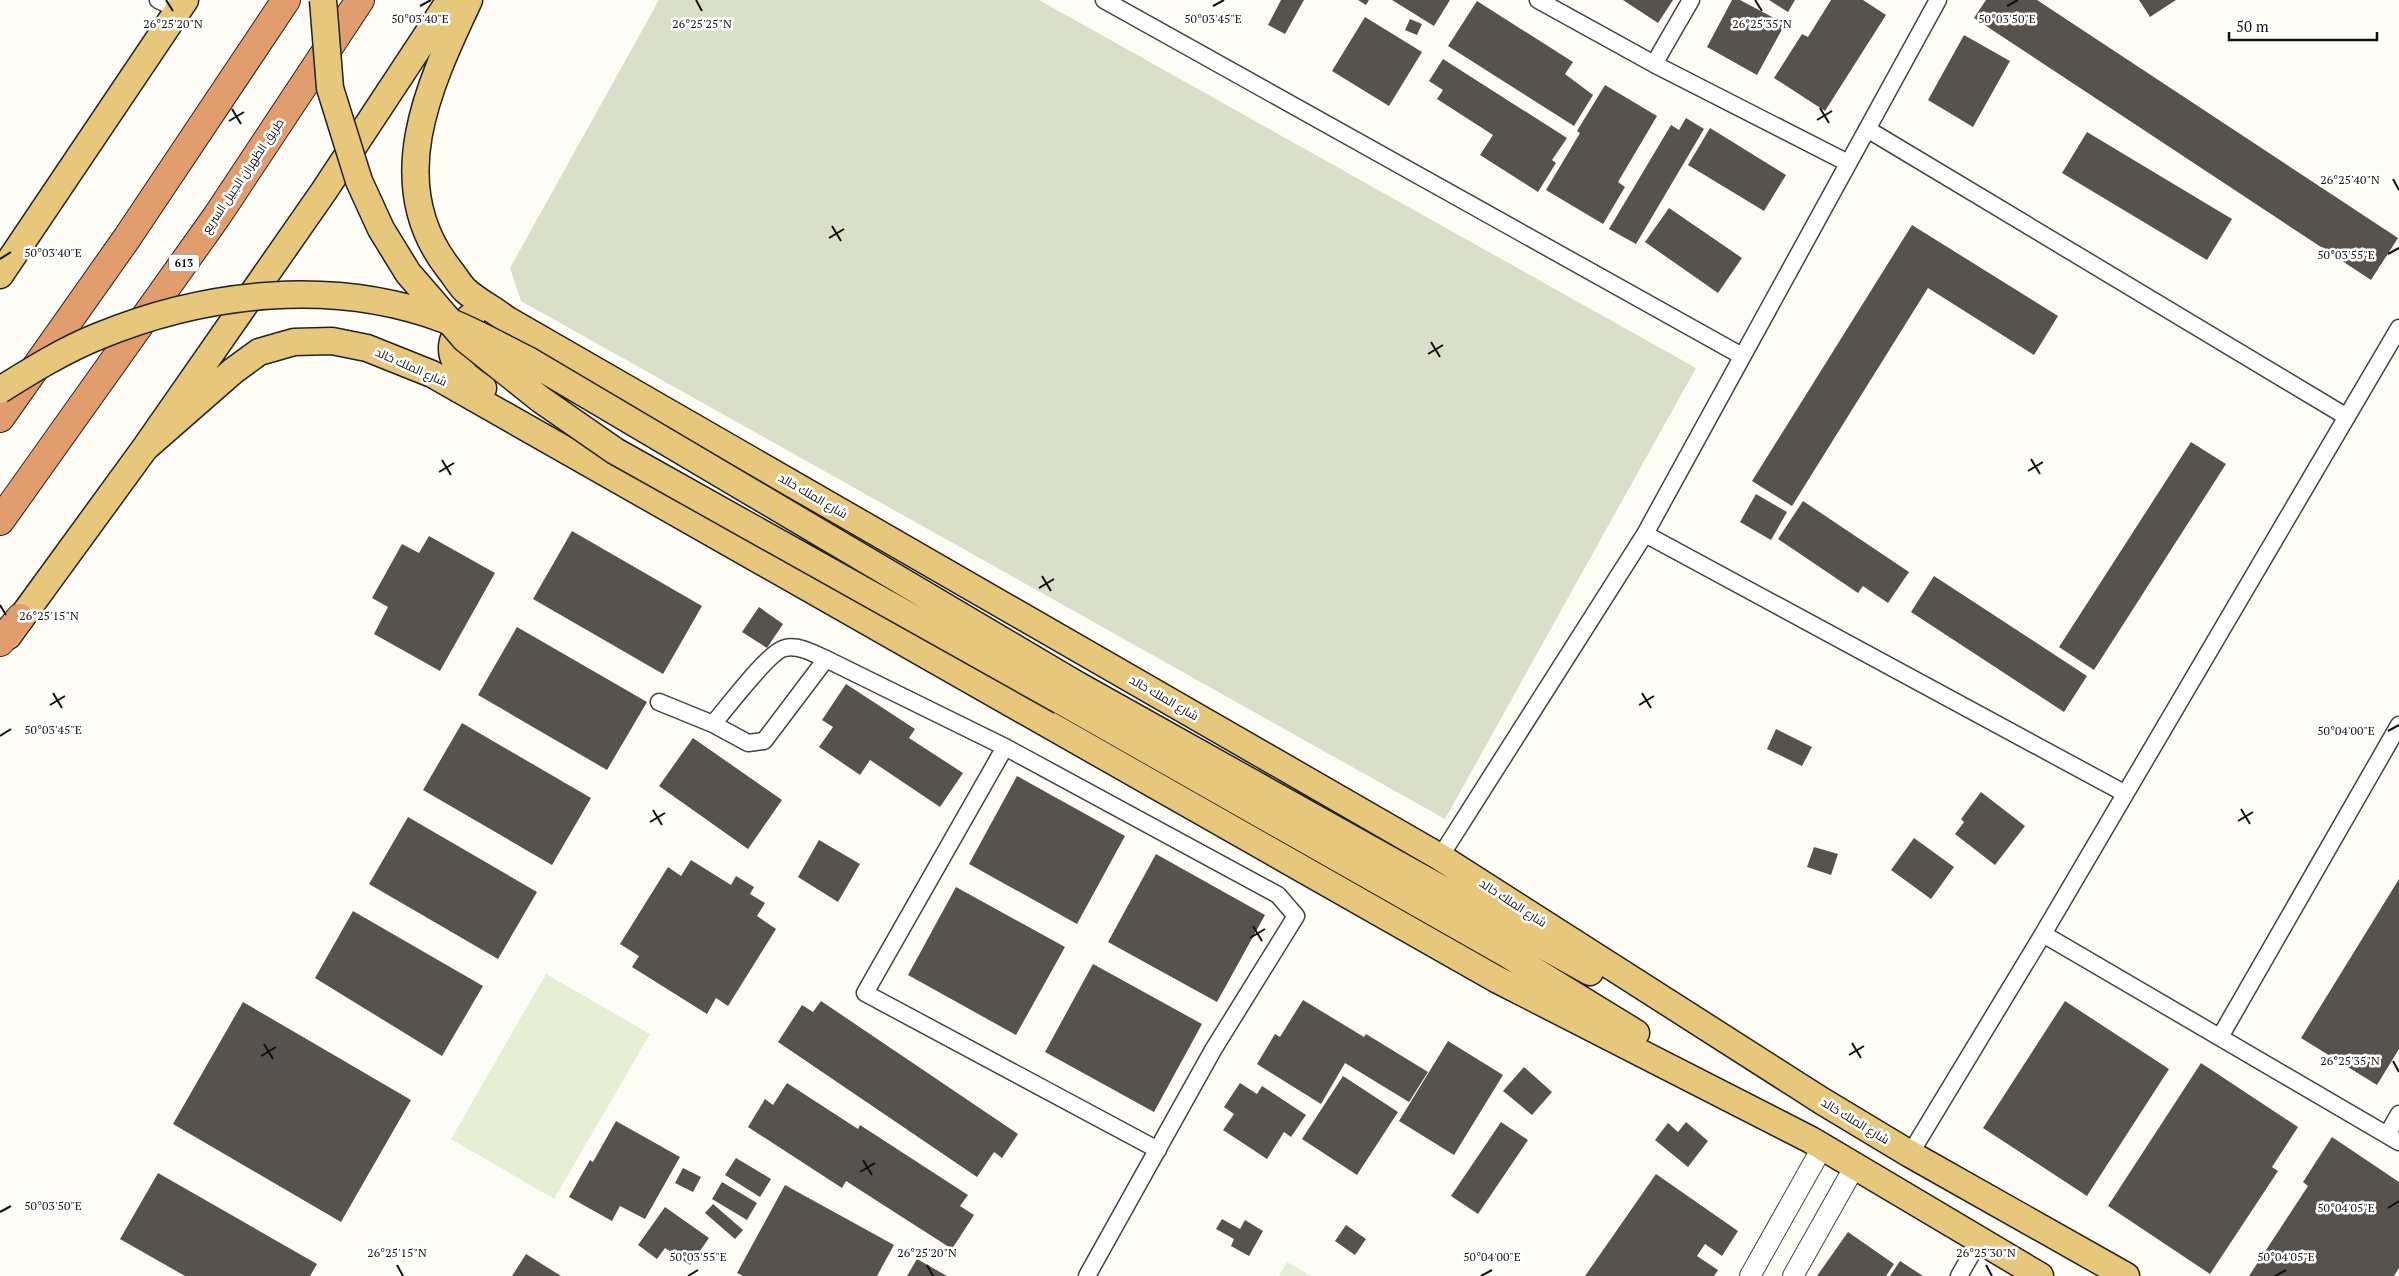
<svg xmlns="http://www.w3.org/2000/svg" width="2399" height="1276" viewBox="0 0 2399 1276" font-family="'PT Serif',Cairo,serif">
<rect width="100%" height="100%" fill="#fefcf6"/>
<path fill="#d9dfc8" d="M 659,0 L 1039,0 L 1696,368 L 1445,819 L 521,301 L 510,268 Z"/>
<path fill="#e6eed3" d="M 546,974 L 650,1034 L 554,1199 L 451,1139 Z
M 1287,1262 L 1311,1276 L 1279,1276 Z"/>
<path fill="#58524e" d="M 1281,0 L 1304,0 L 1285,34 L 1268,25 Z
M 1358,0 L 1369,0 L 1366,5 Z
M 1392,0 L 1450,0 L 1434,26 Z
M 1623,0 L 1673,0 L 1658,23 Z
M 1732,0 L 1740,0 L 1785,24 L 1757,75 L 1707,47 Z
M 1769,0 L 1795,0 L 1788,12 Z
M 1831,0 L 1863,0 L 1886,15 L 1825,111 L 1774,78 L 1802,34 L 1808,37 Z
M 1986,0 L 2037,0 L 2398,238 L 2371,280 L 1974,18 Z
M 2139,0 L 2176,0 L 2150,17 Z
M 1477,1 L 1573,62 L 1565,74 L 1593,95 L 1574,126 L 1448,46 Z
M 1365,17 L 1422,52 L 1389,106 L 1332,71 Z
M 1410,19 L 1422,24 L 1417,35 L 1405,30 Z
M 1964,35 L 2010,61 L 1973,127 L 1928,100 Z
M 1443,59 L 1567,138 L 1552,160 L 1556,163 L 1538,192 L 1480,155 L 1493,135 L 1437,99 L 1443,90 L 1429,81 Z
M 1605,85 L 1657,116 L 1618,182 L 1625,187 L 1603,224 L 1546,190 L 1580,133 L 1577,131 Z
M 1686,118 L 1704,129 L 1636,244 L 1609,229 L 1671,125 L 1679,130 Z
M 1710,128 L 1786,175 L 1764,211 L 1688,165 Z
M 2087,132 L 2232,219 L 2207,260 L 2062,173 Z
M 1669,208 L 1742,258 L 1718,293 L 1645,242 Z
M 1912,225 L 2058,316 L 2034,355 L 1928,288 L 1792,506 L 1752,481 Z
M 2191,442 L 2226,464 L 2094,670 L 2059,647 Z
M 1756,494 L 1787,512 L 1771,540 L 1740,522 Z
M 1803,501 L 1909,572 L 1888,603 L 1863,586 L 1858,593 L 1778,539 Z
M 572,531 L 702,606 L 663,674 L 533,599 Z
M 429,536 L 495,573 L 440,671 L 374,634 L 388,607 L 372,598 L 402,544 L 419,553 Z
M 1934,576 L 2087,676 L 2064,712 L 1911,612 Z
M 759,607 L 783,624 L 767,648 L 742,632 Z
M 517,627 L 647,702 L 607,770 L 478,695 Z
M 846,684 L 915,729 L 909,738 L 963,773 L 940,807 L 870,760 L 860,775 L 819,747 L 833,727 L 822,720 Z
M 462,723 L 591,798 L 552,865 L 423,790 Z
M 1776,729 L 1812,747 L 1802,766 L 1767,749 Z
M 693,738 L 782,800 L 748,849 L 659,786 Z
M 1017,776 L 1125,836 L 1077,924 L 969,864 Z
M 1981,792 L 2025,826 L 1995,865 L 1955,834 L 1964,822 L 1961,819 Z
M 408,817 L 537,892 L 498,959 L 369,884 Z
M 1914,838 L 1954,867 L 1931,899 L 1891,870 Z
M 819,840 L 860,864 L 838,902 L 798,877 Z
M 1814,847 L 1838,854 L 1831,875 L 1807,867 Z
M 1156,854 L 1265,915 L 1217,1002 L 1108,942 Z
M 691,860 L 731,885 L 736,876 L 754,887 L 750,894 L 765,903 L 757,916 L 776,929 L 728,1006 L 716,998 L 707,1014 L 632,967 L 639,956 L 620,944 L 668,867 L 681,876 Z
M 2399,879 L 2399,1049 L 2377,1085 L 2301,1038 Z
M 956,887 L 1065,947 L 1016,1035 L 908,975 Z
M 353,911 L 483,986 L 442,1056 L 315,978 Z
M 1093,964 L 1202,1024 L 1154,1112 L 1045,1052 Z
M 1303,1000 L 1364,1037 L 1366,1034 L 1428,1072 L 1409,1102 L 1345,1063 L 1321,1104 L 1257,1064 L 1275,1034 L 1280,1037 Z
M 821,1001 L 1018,1134 L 1002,1158 L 994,1152 L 977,1177 L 778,1042 L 802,1005 L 813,1012 Z
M 2065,1001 L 2169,1069 L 2087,1196 L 1983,1128 Z
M 243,1002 L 411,1100 L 341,1222 L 173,1124 Z
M 1448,1041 L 1503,1075 L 1454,1155 L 1399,1121 Z
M 2201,1063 L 2298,1127 L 2272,1167 L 2278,1171 L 2210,1274 L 2108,1206 Z
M 1524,1067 L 1552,1092 L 1532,1115 L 1503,1091 Z
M 1343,1076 L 1398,1112 L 1357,1175 L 1302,1139 Z
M 787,1083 L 858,1129 L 860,1125 L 968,1195 L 960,1206 L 974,1215 L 952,1249 L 846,1181 L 842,1188 L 748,1127 L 765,1099 L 773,1105 Z
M 1240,1083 L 1257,1094 L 1262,1086 L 1306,1115 L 1291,1137 L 1284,1132 L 1267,1159 L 1223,1130 L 1234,1114 L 1224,1107 Z
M 616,1121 L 680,1157 L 645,1219 L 620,1206 L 612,1221 L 569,1197 L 590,1160 L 593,1162 Z
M 1501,1122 L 1528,1140 L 1478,1214 L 1451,1196 Z
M 1686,1122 L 1708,1141 L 1688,1167 L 1655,1140 L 1668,1123 L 1678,1132 Z
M 2332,1137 L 2399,1182 L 2399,1268 L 2394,1276 L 2249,1276 L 2308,1186 L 2303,1182 Z
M 736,1158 L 771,1179 L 760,1197 L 725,1175 Z
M 683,1168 L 701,1177 L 693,1192 L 675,1183 Z
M 158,1173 L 317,1264 L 310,1276 L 185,1276 L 120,1239 Z
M 1656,1174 L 1738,1231 L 1722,1256 L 1705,1244 L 1697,1256 L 1718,1270 L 1714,1276 L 1585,1276 Z
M 722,1182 L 757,1203 L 747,1220 L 712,1199 Z
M 785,1185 L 894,1245 L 877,1276 L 743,1276 L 737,1273 Z
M 713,1204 L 743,1230 L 735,1239 L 705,1213 Z
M 665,1207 L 709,1238 L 690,1265 L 665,1248 L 657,1259 L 638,1245 Z
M 1222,1219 L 1240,1229 L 1245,1220 L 1263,1231 L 1249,1256 L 1231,1246 L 1234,1239 L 1216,1229 Z
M 1346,1225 L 1366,1239 L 1355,1255 L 1335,1241 Z
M 1848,1232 L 1894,1264 L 1886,1276 L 1817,1276 Z
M 526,1254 L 561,1276 L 512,1276 Z
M 917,1259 L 947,1276 L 907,1276 Z
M 1900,1261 L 1923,1276 L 1890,1276 Z"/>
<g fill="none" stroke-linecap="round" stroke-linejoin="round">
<g stroke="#444" stroke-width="19">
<path id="minor" d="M 158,0 L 179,10
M 1104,0 L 1742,356
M 1538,0 L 1654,64 L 1848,163
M 1654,64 L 1691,0
M 1867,129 L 2347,417
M 1645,534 L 2124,793
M 659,702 L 713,724 C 726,709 769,651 785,648 C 799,645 813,653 826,659 L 1005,747 L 1278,895 L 1296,916 L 1213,1050 L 1087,1276
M 713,724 L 748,743 L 764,741 L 826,659
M 1005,747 L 865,993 L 1158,1150
M 1440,857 L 1645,534 L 1938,0
M 2043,934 L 2399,1142
M 2220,1037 L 2399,725
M 2387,1135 L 2399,1114
M 1910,1154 L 2043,934 L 2399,328
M 1959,1276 L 1979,1241"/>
</g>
<g stroke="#444" stroke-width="22">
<path id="tertiary" d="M 1750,1276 L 1823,1146
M 1793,1276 L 1855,1166"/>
</g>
<g stroke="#222" stroke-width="29">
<path id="primary" d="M 469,0 C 429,85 382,184 449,269 C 454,275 459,284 465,290 C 477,301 493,309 506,319 L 1440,857 L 1822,1101 L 1910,1154 L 2126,1276
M 0,275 L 185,0
M 472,316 C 467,319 464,323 460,328 C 440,353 461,375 483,388
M 145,448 L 233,371 L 259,352 L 294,342 L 332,341 L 367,348 L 432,374 L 1496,979 L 1811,1140 L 2040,1276
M 8,636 L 145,448 L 324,191 L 450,0
M 1074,683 L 1590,972
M 1061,701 L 1505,953 L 1636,1033"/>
</g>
<g stroke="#222" stroke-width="30">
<path id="motorway" d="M 0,418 L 127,238 L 286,0
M 0,521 L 217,216 L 360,0
M 0,642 L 20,618"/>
</g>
<use href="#minor" stroke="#fff" stroke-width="16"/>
<use href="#tertiary" stroke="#fff" stroke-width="20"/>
<use href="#primary" stroke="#e7c77c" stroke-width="26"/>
<use href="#motorway" stroke="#e29d6f" stroke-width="28"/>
<g stroke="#222" stroke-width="29" stroke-linecap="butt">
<path id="primary-bridge" d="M 323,0 L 330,88 L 359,181 L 381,229 L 408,273 L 465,339 L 540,399 L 615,451 L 1061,701
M 0,390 C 32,370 64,350 99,336 C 206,292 333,278 443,319 C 472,330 500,346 528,360 L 1074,683"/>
</g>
<use href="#primary-bridge" stroke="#e7c77c" stroke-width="26"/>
</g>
<path fill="none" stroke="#111" stroke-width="2" d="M 166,0 L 173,11M 696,0 L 702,11M 1755,0 L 1762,11M 420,6 L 431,0M 1213,6 L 1224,0M 2007,6 L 2018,0M 1820,108 L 1829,123M 232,109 L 241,124M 1817,120 L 1832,111M 229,121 L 244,112M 2393,179 L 2399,190M 832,226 L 841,241M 829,238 L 844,229M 2388,254 L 2399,248M 0,259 L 11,252M 1431,342 L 1440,357M 1428,354 L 1443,345M 2031,459 L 2040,474M 442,460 L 451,475M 2028,471 L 2043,462M 439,472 L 454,463M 1042,576 L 1051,591M 1039,588 L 1054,579M 0,605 L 6,615M 53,693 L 62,708M 1642,693 L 1651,708M 50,705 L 65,696M 1639,705 L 1654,696M 2388,731 L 2399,725M 0,736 L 11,729M 2241,809 L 2250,824M 653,810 L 662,825M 2238,821 L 2253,812M 650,822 L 665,813M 1253,926 L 1262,941M 1250,938 L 1265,929M 1852,1043 L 1861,1058M 264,1044 L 273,1059M 1849,1055 L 1864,1046M 261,1056 L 276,1047M 2393,1061 L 2399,1072M 863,1160 L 872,1175M 860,1172 L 875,1163M 2388,1208 L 2399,1201M 0,1212 L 11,1206M 397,1265 L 403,1276M 927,1265 L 933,1276M 1986,1265 L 1992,1276M 688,1276 L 698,1270M 1481,1276 L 1492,1270M 2275,1276 L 2286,1270"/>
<g text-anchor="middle" stroke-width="5" stroke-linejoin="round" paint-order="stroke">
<rect fill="#fff" stroke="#585858" stroke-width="1" x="169" y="254.5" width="30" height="17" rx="4"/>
<g font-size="11" font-weight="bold" fill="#111">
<text x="184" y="267">613</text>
</g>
<g font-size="12" fill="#111" stroke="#fff">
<text transform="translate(243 176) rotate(-56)" y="4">طريق الظهران الجبيل السريع</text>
<text transform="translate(411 367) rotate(24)" y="4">شارع الملك خالد</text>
<text transform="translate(813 496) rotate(30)" y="4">شارع الملك خالد</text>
<text transform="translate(1164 698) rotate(30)" y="4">شارع الملك خالد</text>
<text transform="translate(1513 903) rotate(33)" y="4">شارع الملك خالد</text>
<text transform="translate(1855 1121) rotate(31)" y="4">شارع الملك خالد</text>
</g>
</g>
<g font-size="12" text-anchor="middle" fill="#111" stroke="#fff" stroke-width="5" stroke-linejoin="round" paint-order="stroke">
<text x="420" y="23">50°03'40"E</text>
<text x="1213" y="23">50°03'45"E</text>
<text x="2007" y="23">50°03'50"E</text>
<text x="173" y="28">26°25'20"N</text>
<text x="702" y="28">26°25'25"N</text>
<text x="1762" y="28">26°25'35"N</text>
<text x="2350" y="184">26°25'40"N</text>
<text x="53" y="257">50°03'40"E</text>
<text x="2346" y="259">50°03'55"E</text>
<text x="49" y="620">26°25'15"N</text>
<text x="53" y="734">50°03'45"E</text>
<text x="2346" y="735">50°04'00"E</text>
<text x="2350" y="1065">26°25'35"N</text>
<text x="53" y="1210">50°03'50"E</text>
<text x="2346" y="1212">50°04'05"E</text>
<text x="397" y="1257">26°25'15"N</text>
<text x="927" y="1257">26°25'20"N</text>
<text x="1986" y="1257">26°25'30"N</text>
<text x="698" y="1261">50°03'55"E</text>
<text x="1492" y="1261">50°04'00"E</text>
<text x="2286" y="1261">50°04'05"E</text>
</g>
<path d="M2229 32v8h148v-8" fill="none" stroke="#111111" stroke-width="2.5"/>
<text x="2236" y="32" font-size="15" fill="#111111" stroke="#ffffff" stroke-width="4" paint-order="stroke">50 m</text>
</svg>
